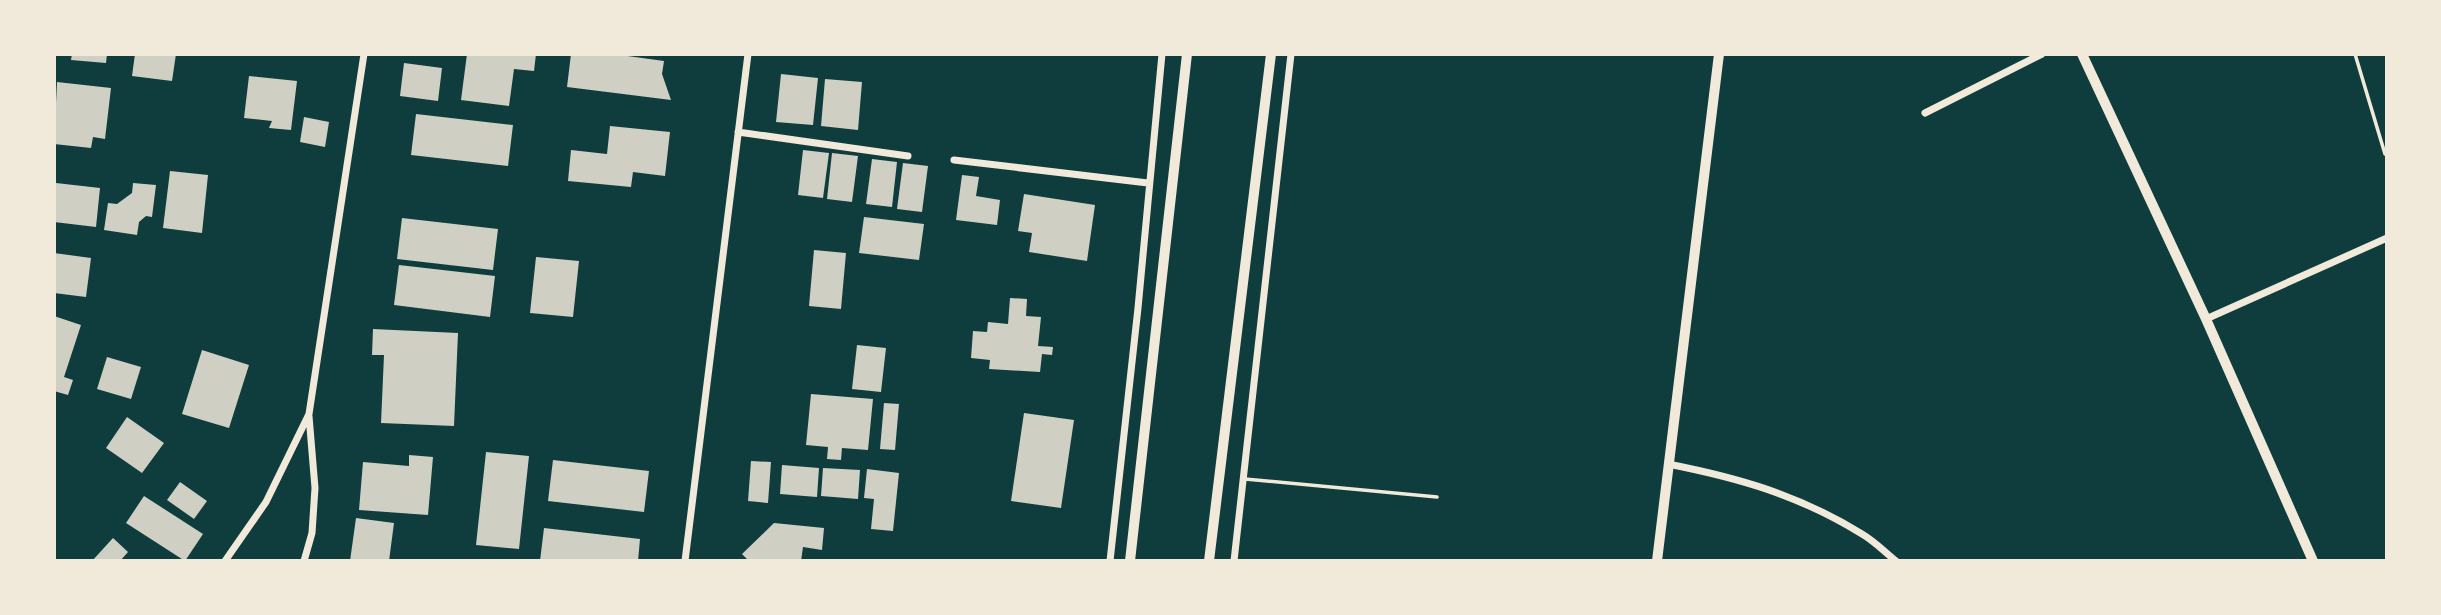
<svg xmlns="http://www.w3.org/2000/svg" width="2441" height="615" viewBox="0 0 2441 615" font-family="'Open Sans',sans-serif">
<rect width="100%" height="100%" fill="#0f3d3e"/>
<path fill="#cfcfc3" d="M 72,54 L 107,54 L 106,63 L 71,60 Z
M 135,54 L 176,54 L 172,81 L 132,76 Z
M 467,54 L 536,54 L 534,71 L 514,69 L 509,106 L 461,100 Z
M 571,54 L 613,54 L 664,61 L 662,74 L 671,100 L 567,87 Z
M 404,63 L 442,68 L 438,101 L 400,96 Z
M 781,74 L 818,78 L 813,125 L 776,122 Z
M 249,76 L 297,81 L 291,130 L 269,128 L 272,121 L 244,118 Z
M 825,79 L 862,82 L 858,130 L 821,126 Z
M 57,82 L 111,88 L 105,139 L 93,137 L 91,148 L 54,144 Z
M 416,114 L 513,125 L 508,166 L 411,155 Z
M 304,117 L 329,122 L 325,147 L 300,142 Z
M 610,126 L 670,132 L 665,176 L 633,172 L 631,187 L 568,181 L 571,150 L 607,154 Z
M 803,150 L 829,153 L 823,198 L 798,195 Z
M 832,153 L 858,156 L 852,202 L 827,199 Z
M 872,159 L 897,162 L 892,207 L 866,204 Z
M 903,163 L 928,166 L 922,212 L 897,209 Z
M 170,171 L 208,175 L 202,233 L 163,228 Z
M 962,175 L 979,177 L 976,196 L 1000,200 L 997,225 L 956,220 Z
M 56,183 L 100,188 L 96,227 L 54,222 Z
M 133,183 L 156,185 L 152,217 L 146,216 L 139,222 L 137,235 L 104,230 L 108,203 L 117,204 L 132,193 Z
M 1024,194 L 1095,205 L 1087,261 L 1029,252 L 1032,233 L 1018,231 Z
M 864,217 L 924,224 L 919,260 L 859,253 Z
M 402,218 L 498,229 L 493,270 L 397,259 Z
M 814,250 L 846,253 L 841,309 L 809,306 Z
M 54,253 L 91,258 L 86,297 L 54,293 Z
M 536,257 L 579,261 L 573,317 L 530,313 Z
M 399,265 L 495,276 L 490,317 L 394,305 Z
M 1010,298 L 1027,299 L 1026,316 L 1041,317 L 1038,346 L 1053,347 L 1052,355 L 1042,354 L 1040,372 L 989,369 L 990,360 L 971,358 L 973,331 L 987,332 L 988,322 L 1008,324 Z
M 54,316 L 81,325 L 64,377 L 73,380 L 68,395 L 54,391 Z
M 373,329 L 458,333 L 454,426 L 381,423 L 384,355 L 372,355 Z
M 857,345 L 886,348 L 881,392 L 852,389 Z
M 202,350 L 249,365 L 229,428 L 182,414 Z
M 107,357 L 141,367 L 131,399 L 97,389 Z
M 811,394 L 873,399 L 868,450 L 842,448 L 841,460 L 827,459 L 828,447 L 806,445 Z
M 884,403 L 899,404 L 895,450 L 880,449 Z
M 1024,413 L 1074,420 L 1061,508 L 1011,501 Z
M 127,417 L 164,443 L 142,473 L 106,448 Z
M 486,452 L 529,456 L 519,549 L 476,545 Z
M 409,455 L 433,457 L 428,515 L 359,510 L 363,462 L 409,466 Z
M 553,460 L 649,471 L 644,512 L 548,501 Z
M 751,461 L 771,462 L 768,503 L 748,501 Z
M 782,465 L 819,468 L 817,497 L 780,494 Z
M 823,468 L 860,470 L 858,499 L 821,496 Z
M 867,469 L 899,473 L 893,531 L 871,529 L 874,499 L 864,498 Z
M 180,482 L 207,501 L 194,519 L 167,500 Z
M 144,496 L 203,534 L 185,561 L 126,523 Z
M 356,518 L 394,523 L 389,561 L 350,561 Z
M 774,523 L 824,528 L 822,550 L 803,547 L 801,561 L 749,561 L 742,554 Z
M 544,528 L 640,539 L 638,561 L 540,561 Z
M 113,538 L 128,552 L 120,561 L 92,561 Z"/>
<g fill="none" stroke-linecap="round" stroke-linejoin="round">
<path stroke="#f1e9da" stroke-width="3.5" d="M 2355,54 L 2385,154
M 1245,479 L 1437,497"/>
<path stroke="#f1e9da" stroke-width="7" d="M 1925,113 L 2042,54
M 738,132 L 908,156
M 954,160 L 1148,183
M 2206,319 L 2387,238
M 1668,464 C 1739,478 1799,495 1862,534 C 1874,541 1885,552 1896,561
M 225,561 L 266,502 L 309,414 L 364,54
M 304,561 L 312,533 L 315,488 L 309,416
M 685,561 L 748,54
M 1110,561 L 1138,308 L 1162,54
M 1234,561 L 1291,54"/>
<path stroke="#f1e9da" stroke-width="10" d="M 2082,54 L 2206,319 L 2313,561
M 1657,561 L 1719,54"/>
<path stroke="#f1e9da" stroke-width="10" d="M 1130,561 L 1187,54
M 1209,561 L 1271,54"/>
</g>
<rect width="2441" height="615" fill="none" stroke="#f1e9da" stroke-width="112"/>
</svg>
